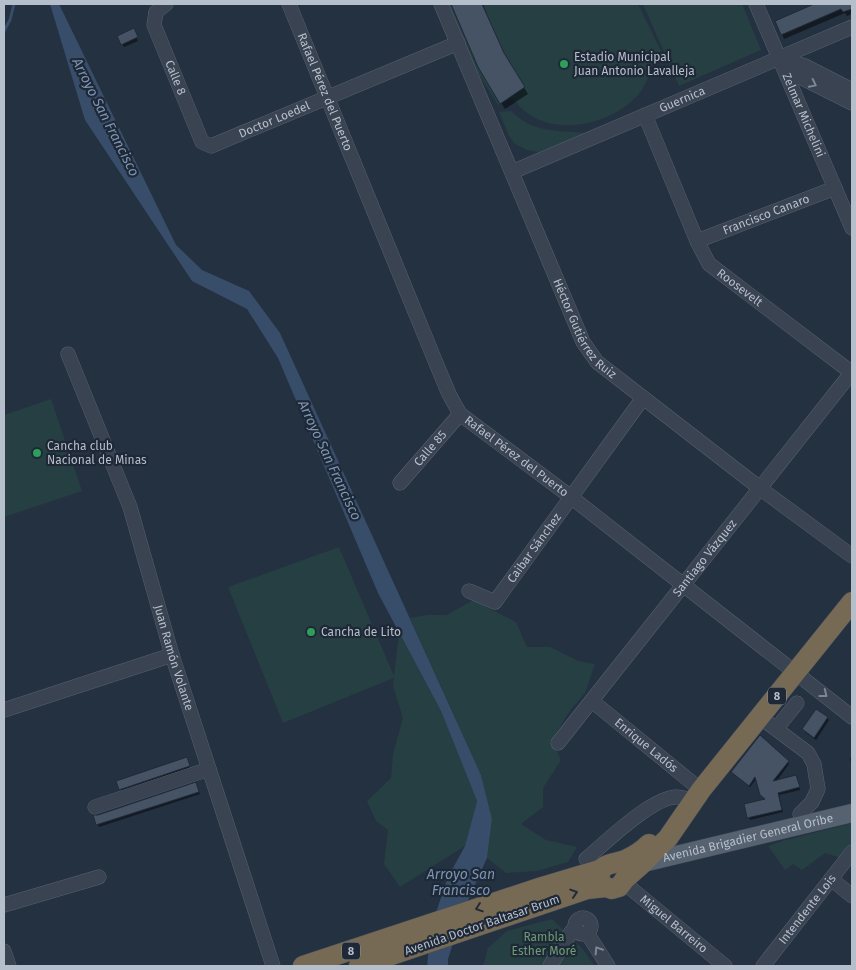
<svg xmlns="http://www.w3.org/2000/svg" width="856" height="970" viewBox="0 0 856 970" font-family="'Fira Sans',sans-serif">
<rect width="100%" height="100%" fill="#243141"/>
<path fill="#263f42" d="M 449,4 L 638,4 L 661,51 C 650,64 650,82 638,95 C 612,124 558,137 526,112 C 521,109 517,103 513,98 L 498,105 L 476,70 Z
M 643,4 L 742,4 L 761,50 L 679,86 Z
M 511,111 C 535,134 556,130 587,133 L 539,152 L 527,150 L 515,144 L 509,136 L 499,112 Z
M 51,399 L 82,491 L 4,517 L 4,415 Z
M 339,547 L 394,676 L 399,633 L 441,711 L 477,801 L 465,846 L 400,887 L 384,864 L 388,830 L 376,821 L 367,801 L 391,778 L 393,754 L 403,718 L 393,686 L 394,678 L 283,723 L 228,587 Z
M 473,600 L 516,622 L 527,647 L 550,647 L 578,661 L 595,664 L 585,693 L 572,708 L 552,739 L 561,760 L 543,788 L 543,807 L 521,824 L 546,840 L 577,847 L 568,862 L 537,871 L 506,873 L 487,858 L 492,819 L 481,775 L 410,618 L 427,615 L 447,615 Z
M 852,823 L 852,848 L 844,859 L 825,853 L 802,870 L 793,864 L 785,870 L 768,846 L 782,841 Z
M 552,919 L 581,947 L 595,966 L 483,966 L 488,948 L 507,931 Z"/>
<path fill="#384d69" d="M 50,4 L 59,4 L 176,245 L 202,270 L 249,291 L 280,333 L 481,775 L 492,819 L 487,858 L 464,909 L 448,959 L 448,966 L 427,966 L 431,927 L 448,877 L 465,846 L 477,801 L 441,711 L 378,593 L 278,358 L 247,309 L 192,281 L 85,120 Z"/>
<path fill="#0007" d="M 452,4 L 483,4 L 495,35 L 506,59 L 528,94 L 505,109 L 479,67 Z
M 817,4 L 852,4 L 852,14 L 847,16 L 845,13 L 784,39 L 777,21 Z
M 133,30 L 138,41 L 124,47 L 119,37 Z
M 827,718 L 829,720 L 816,740 L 805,732 L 804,729 Z
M 852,757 L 852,768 L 850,758 Z
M 188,761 L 190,769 L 122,792 L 120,789 Z
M 788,762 L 789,764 L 776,782 L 797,779 L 800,790 L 779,795 L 783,812 L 750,820 L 745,805 L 767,800 L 757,778 L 750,787 L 734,774 Z
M 197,787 L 200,794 L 99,827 L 95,817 Z"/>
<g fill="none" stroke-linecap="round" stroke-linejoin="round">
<path stroke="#384d69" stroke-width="3" d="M 4,31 L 10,20 L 14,4"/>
</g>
<path fill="#455365" stroke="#202a38" d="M 451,4 L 482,4 L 504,53 L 525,87 L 500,104 L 478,67 Z
M 814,4 L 852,4 L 852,9 L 843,12 L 841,9 L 781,35 L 775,21 Z
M 134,28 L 138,37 L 121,45 L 117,36 Z
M 816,709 L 828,717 L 814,738 L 802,729 Z
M 760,735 L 789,761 L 773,781 L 796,775 L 800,787 L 778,793 L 782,810 L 747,818 L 744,804 L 765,799 L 760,795 L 755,777 L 749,786 L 731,772 Z
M 187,757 L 190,766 L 119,790 L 116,781 Z
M 196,782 L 199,792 L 96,825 L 93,815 L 98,815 Z"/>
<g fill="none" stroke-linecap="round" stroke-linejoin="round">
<g stroke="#57616e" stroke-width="15">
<g id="minor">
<path id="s1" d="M 289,4 L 436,363 L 449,394 L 460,414 L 571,497 L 852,717"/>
<path id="s2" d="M 441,4 L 583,342 L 597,362 L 761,489 L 852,556"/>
<path id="s3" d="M 756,4 L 852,228"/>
<path id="s4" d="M 156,12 L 154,25 L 202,142 L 211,146 L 458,43"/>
<path d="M 156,12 L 166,4"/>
<path d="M 782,59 L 805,66 L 852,90"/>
<path d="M 783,62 L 800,77 L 852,103"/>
<path id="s5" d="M 645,115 L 697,241 L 709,264 L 852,373"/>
<path id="s6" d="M 512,172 L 852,27"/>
<path id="s7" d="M 697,241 L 835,188"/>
<path id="s8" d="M 68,354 L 130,507 L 172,655 L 273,966"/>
<path id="s9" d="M 400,483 L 460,414"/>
<path id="s10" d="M 469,591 L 495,602 L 643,398"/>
<path id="s11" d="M 592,701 L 701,790"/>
<path d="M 4,710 L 172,655"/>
<path d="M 760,717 L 808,753 L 814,764 L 818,789 L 812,802 L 800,814 L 803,825"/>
<path d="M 776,729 L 797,703"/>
<path id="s12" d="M 558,743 L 852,372"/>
<path d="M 95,807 L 209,769"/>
<path d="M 586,859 C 605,843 654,795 678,797 C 682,797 686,799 689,800"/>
<path d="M 831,879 L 852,896"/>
<path id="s13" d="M 623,882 L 725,966"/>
<path d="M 4,905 L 99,877"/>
<circle cx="583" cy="926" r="8"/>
<path d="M 587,933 L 608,966"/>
<path d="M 4,951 L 9,966"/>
<path d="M 550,966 L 571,932 L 576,930"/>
<path id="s14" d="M 763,966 L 852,852"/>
</g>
</g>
<g stroke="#424c5a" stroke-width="19">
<g id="major">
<path id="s15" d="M 643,863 L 852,813"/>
</g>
</g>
<g stroke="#444e5b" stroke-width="21">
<path id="highway" d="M 600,880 C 598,862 613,865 625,860 C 634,856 642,851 649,844
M 303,966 L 542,887 L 602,869
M 359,966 L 587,889 L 606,887 L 612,889 L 619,887 L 625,879 L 643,863 L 668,838 L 701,790 L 852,602"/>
</g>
<use href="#minor" stroke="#394351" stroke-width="14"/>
<use href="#major" stroke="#576271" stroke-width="18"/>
<use href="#highway" stroke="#776a55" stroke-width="20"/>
</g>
<defs><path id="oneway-chevron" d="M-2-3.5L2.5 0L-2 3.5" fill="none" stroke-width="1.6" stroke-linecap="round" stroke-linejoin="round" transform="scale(1.25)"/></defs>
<g stroke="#7d8794">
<use href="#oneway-chevron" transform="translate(813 84) rotate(26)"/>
<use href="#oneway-chevron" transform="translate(824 694) rotate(38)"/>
<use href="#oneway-chevron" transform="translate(598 950) rotate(-122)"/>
</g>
<g stroke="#222b38">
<use href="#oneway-chevron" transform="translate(574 893) rotate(-18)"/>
<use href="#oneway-chevron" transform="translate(479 908) rotate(161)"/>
</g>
<g fill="#2e9e5b" stroke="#1e2836" stroke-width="2">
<circle cx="564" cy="64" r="5"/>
<circle cx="37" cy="453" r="5"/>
<circle cx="311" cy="632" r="5"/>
</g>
<g text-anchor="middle" stroke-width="4.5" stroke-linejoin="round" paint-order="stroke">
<g fill="#1e2836" stroke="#88919e" stroke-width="1">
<rect x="768" y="687.5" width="18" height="17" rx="4"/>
<rect x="342" y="942.5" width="18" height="17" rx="4"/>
</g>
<g font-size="11" font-weight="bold" fill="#b5becb">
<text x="777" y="700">8</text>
<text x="351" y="955">8</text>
</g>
<g font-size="12" fill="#b5becb" stroke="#1e2836" text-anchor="start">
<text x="574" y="61">Estadio Municipal<tspan x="574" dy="14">Juan Antonio Lavalleja</tspan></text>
<text x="47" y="450">Cancha club<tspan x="47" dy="14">Nacional de Minas</tspan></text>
<text x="321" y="636">Cancha de Lito</text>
</g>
<g font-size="12" fill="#b5becb" stroke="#1e2836">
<text dy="4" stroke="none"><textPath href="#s4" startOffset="70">Calle 8</textPath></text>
<text dy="4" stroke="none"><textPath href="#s1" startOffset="95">Rafael Pérez del Puerto</textPath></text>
<text dy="4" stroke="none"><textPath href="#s6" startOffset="185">Guernica</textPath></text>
<text dy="4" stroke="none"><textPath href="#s3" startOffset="121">Zelmar Michelini</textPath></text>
<text dy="4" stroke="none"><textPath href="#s4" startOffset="218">Doctor Loedel</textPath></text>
<text dy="4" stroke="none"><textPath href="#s7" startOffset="74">Francisco Canaro</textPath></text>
<text dy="4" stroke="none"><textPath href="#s5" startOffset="201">Roosevelt</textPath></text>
<text dy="4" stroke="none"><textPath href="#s2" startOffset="356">Héctor Gutiérrez Ruiz</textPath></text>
<text dy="4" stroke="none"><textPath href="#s9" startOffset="46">Calle 85</textPath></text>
<text dy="4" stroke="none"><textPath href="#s1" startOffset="515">Rafael Pérez del Puerto</textPath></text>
<text dy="4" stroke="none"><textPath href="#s10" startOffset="95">Caibar Sánchez</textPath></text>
<text dy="4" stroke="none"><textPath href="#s12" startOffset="236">Santiago Vázquez</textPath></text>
<text dy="4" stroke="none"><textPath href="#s8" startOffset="322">Juan Ramón Volante</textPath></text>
<text dy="4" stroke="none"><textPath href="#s11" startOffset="70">Enrique Ladós</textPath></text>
<text dy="4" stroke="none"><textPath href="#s15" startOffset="108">Avenida Brigadier General Oribe</textPath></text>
<text dy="4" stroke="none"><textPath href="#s14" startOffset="72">Intendente Lois</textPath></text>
<text dy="4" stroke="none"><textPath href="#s13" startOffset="66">Miguel Barreiro</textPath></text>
<text transform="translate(482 925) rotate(-19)" y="4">Avenida Doctor Baltasar Brum</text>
</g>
<g font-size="12" fill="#6c9d76" stroke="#1e2836">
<text x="544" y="941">Rambla<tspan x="544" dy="14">Esther Moré</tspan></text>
</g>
<g font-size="14" font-style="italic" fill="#7c95b3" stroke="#1e2836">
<text transform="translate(106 117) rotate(63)" y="5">Arroyo San Francisco</text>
<text transform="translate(330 460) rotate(65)" y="5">Arroyo San Francisco</text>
<text x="461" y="879">Arroyo San<tspan x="461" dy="16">Francisco</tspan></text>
</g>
</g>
<rect width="856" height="970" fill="none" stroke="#b5becb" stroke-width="10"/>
</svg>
